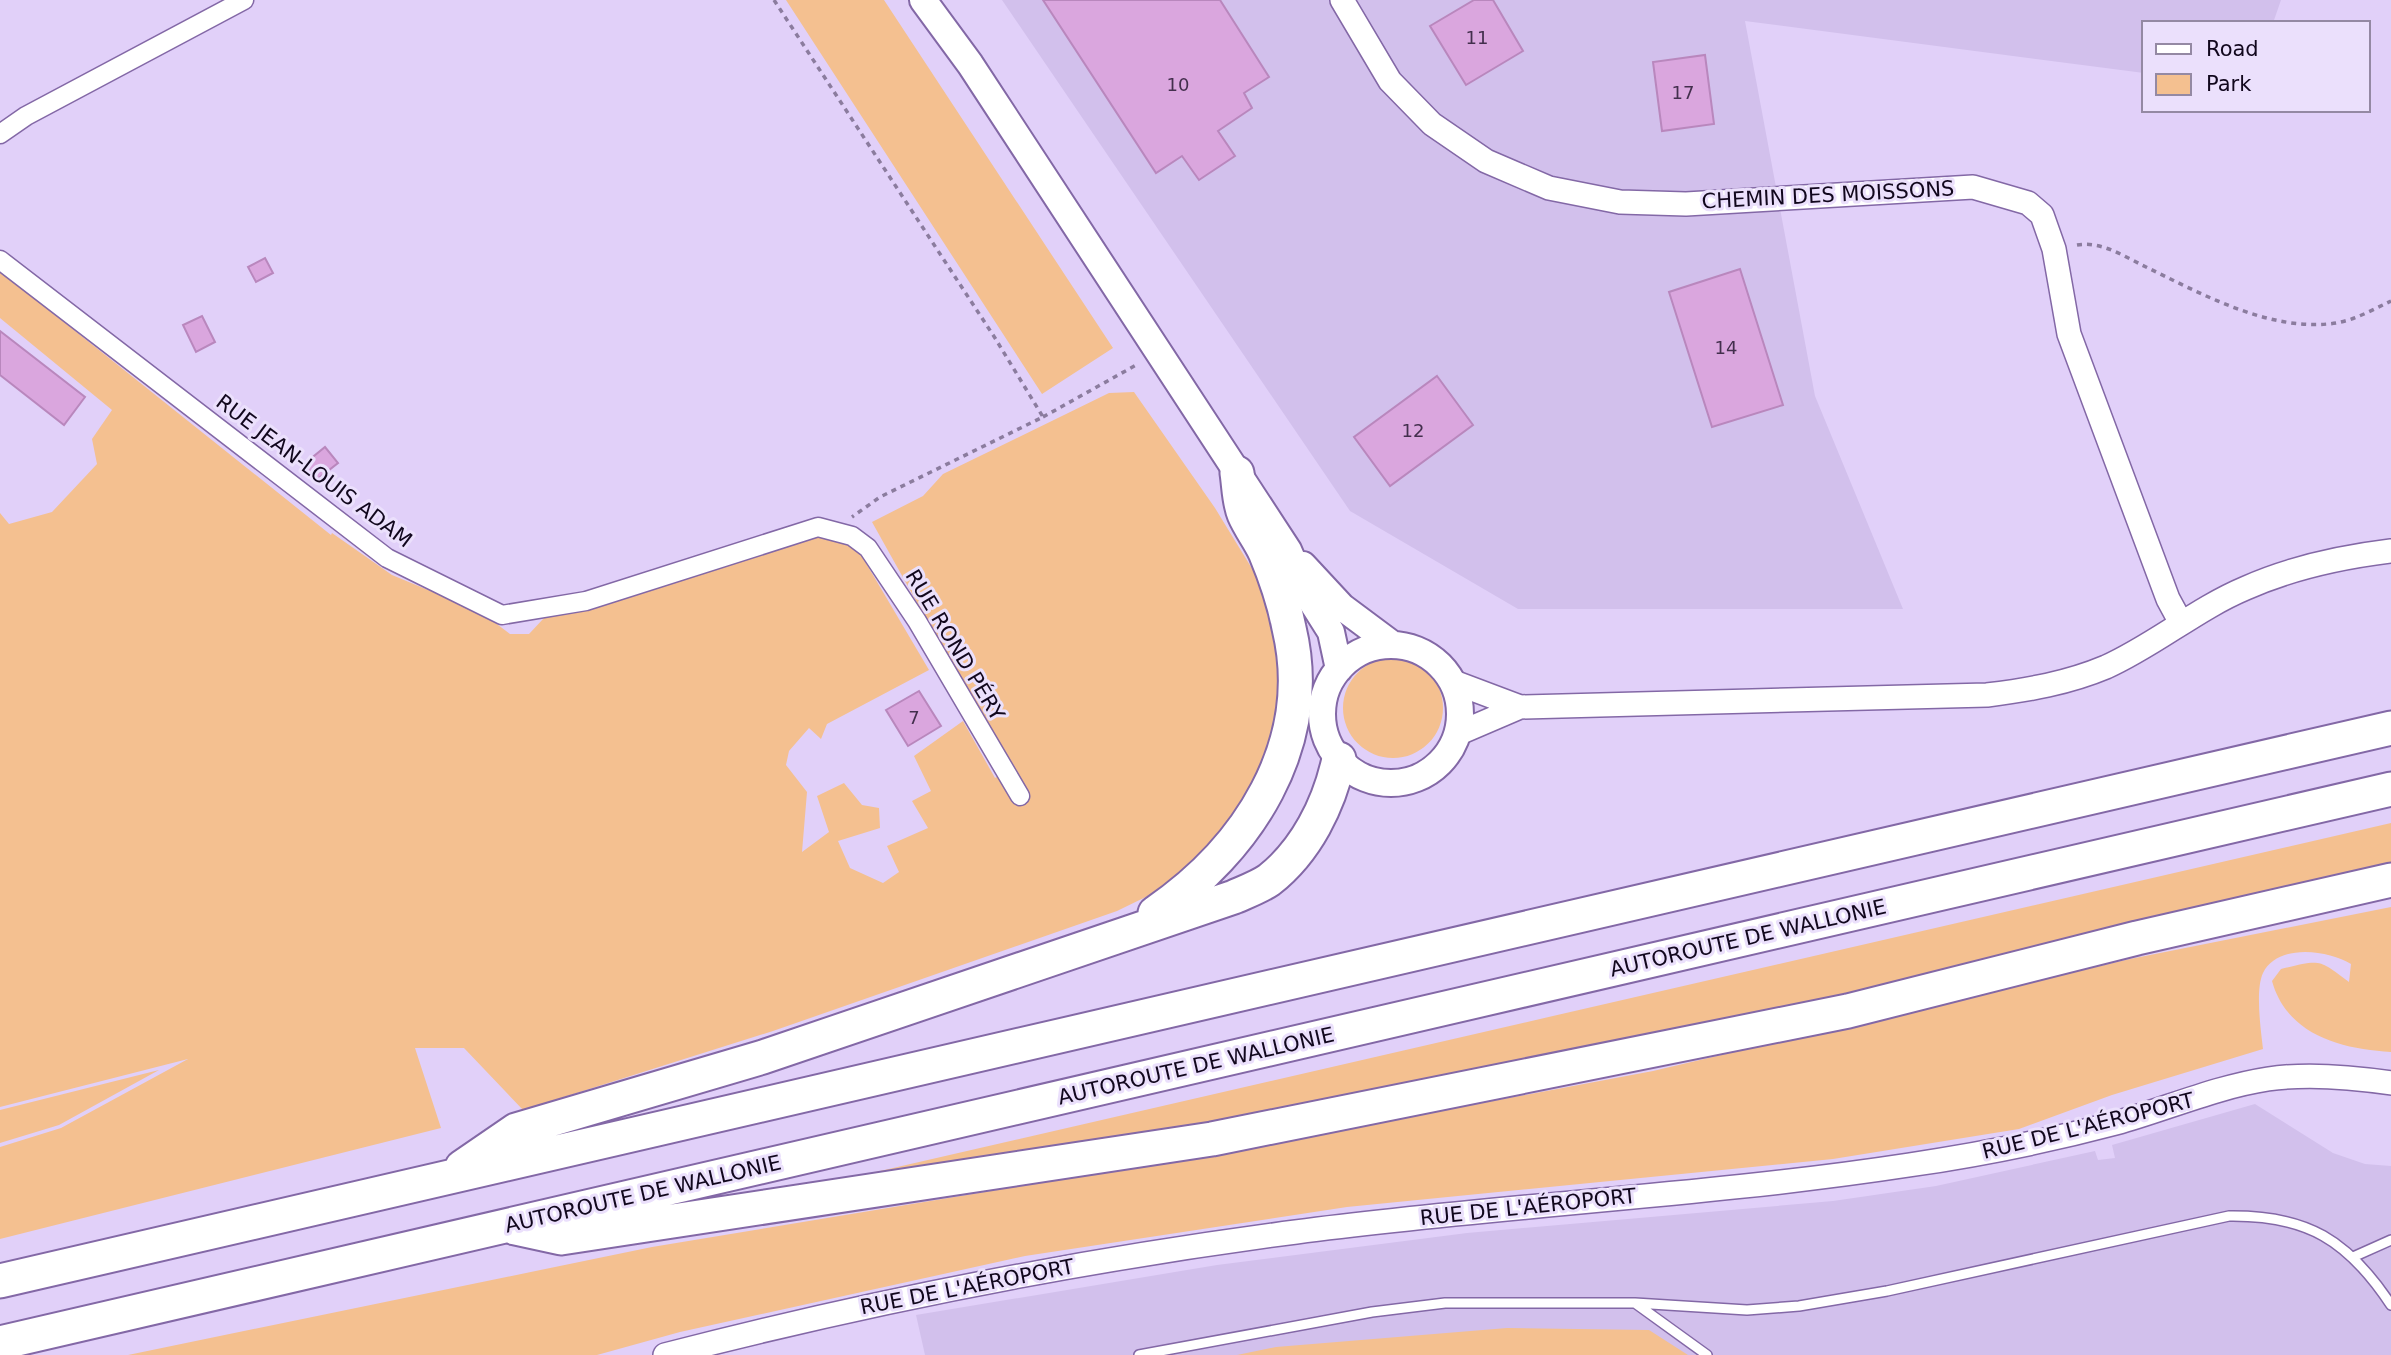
<svg xmlns="http://www.w3.org/2000/svg" width="2391" height="1355" viewBox="0 0 2391 1355" font-family="'DejaVu Sans',sans-serif">
<rect width="100%" height="100%" fill="#e1d0f9"/>
<path fill="#d2c0ec" d="M 1002,0 L 2281,0 L 2273,23 L 2144,23 L 2144,73 L 1745,21 L 1815,396 L 1903,609 L 1518,609 L 1350,511 Z
M 2255,1104 L 2333,1153 L 2365,1164 L 2391,1166 L 2391,1355 L 925,1355 L 916,1315 L 1217,1265 L 1467,1233 L 1833,1201 L 1936,1186 L 2095,1151 L 2098,1160 L 2115,1158 L 2112,1145 Z"/>
<path fill="#f4c090" d="M 786,0 L 884,0 L 1113,348 L 1042,394 Z
M 0,271 L 331,535 L 332,533 L 392,575 L 481,612 L 510,634 L 529,634 L 544,618 L 818,537 L 844,541 L 860,553 L 929,670 L 827,724 L 821,739 L 809,728 L 789,751 L 786,765 L 807,792 L 802,852 L 829,832 L 817,796 L 844,783 L 862,805 L 879,808 L 880,828 L 838,841 L 850,868 L 883,883 L 899,872 L 887,846 L 928,828 L 912,801 L 931,791 L 914,756 L 963,721 L 995,778 L 1010,769 L 872,522 L 923,496 L 943,474 L 1109,393 L 1134,392 L 1215,508 L 1270,598 L 1287,659 L 1261,784 L 1223,840 L 1158,891 L 1117,911 L 773,1031 L 523,1110 L 464,1048 L 415,1048 L 441,1128 L 0,1239 L 0,1147 L 61,1128 L 188,1059 L 0,1107 L 0,513 L 9,524 L 52,512 L 97,464 L 92,439 L 112,410 L 0,318 Z
M1343 708a50 50 0 1 1 100 0a50 50 0 1 1-100 0Z
M 2391,823 L 2391,872 L 1887,991 L 1299,1109 L 780,1194 Z
M 2391,907 L 2391,1052 C 2341,1049 2287,1035 2272,981 L 2281,969 C 2321,959 2319,959 2349,982 L 2351,964 C 2328,950 2278,943 2263,973 C 2255,990 2261,1031 2263,1049 L 2112,1095 L 2019,1129 L 1833,1159 L 1347,1207 L 1025,1256 L 680,1332 L 597,1355 L 128,1355 L 652,1247 L 1179,1160 L 1653,1071 L 2130,959 Z
M 159,1070 L 59,1125 L 0,1143 L 0,1110 Z
M 1507,1328 L 1649,1330 L 1688,1355 L 1237,1355 L 1276,1347 Z"/>
<path fill="#daa6de" stroke="#b987bd" stroke-width="2" d="M 1043,0 L 1220,0 L 1269,77 L 1244,93 L 1252,108 L 1218,131 L 1235,156 L 1199,180 L 1182,156 L 1156,173 Z
M 1474,0 L 1493,0 L 1523,51 L 1466,85 L 1430,26 Z
M 1705,55 L 1714,124 L 1662,131 L 1653,62 Z
M 265,258 L 273,273 L 256,282 L 248,267 Z
M 1740,269 L 1783,405 L 1712,427 L 1669,292 Z
M 202,316 L 215,342 L 196,352 L 183,325 Z
M 0,331 L 85,397 L 64,425 L 0,375 Z
M 1437,376 L 1473,425 L 1390,486 L 1354,437 Z
M 325,447 L 338,463 L 315,481 L 303,465 Z
M 919,691 L 941,726 L 908,746 L 886,710 Z"/>
<g fill="none" stroke-linecap="round" stroke-linejoin="round">
<g stroke="#8368a6" stroke-width="12">
<path id="service" d="M 2353,1257 L 2391,1240
M 1635,1303 L 1707,1355
M 1139,1355 L 1372,1312 L 1445,1303 L 1635,1303 L 1747,1310 L 1799,1306 L 1887,1291 L 2229,1216 C 2307,1215 2348,1240 2391,1305"/>
</g>
<g stroke="#8368a6" stroke-width="21">
<path id="minor" d="M 0,134 L 26,116 L 244,0
M 0,260 L 387,558 L 502,615 L 586,601 L 818,527 L 852,536 L 868,548 L 917,621 L 1020,796"/>
</g>
<g stroke="#8368a6" stroke-width="26">
<path id="tertiary" d="M 1342,0 L 1390,81 L 1432,124 L 1486,161 L 1549,188 L 1620,202 L 1686,204 L 1973,187 L 2028,203 L 2042,215 L 2054,249 L 2069,334 L 2168,599 L 2181,623
M 1451,681 L 1520,707 L 1987,695 C 2028,690 2068,683 2106,667 C 2155,645 2196,609 2246,588 C 2291,568 2342,557 2391,551
M 1457,734 L 1520,707
M 665,1355 C 873,1301 1083,1260 1296,1232 C 1500,1205 1706,1196 1909,1165 C 1978,1155 2048,1141 2116,1123 C 2166,1109 2216,1087 2268,1079 C 2308,1073 2351,1077 2391,1083"/>
</g>
<g stroke="#8368a6" stroke-width="30">
<path id="secondary" d="M 923,0 L 970,64 L 1288,550 L 1307,594 L 1331,632 L 1339,669
M 1303,565 L 1342,607 L 1393,645
M1322 714a69 69 0 1 1 138 0a69 69 0 1 1-138 0Z"/>
</g>
<g stroke="#8368a6" stroke-width="37">
<path id="motorway" d="M 1155,913 C 1247,850 1317,745 1289,628 C 1284,602 1275,576 1265,552 C 1259,539 1250,528 1244,514 C 1239,502 1239,486 1237,473
M 462,1167 L 516,1130 L 763,1057 L 1234,897 C 1245,892 1259,887 1269,880 C 1306,851 1329,805 1339,759
M 515,1228 L 561,1238 L 1212,1139 L 1848,1011 L 2137,938 L 2391,880
M 0,1281 L 2391,728
M 0,1343 L 2391,789"/>
</g>
<path stroke="#8b7c9e" stroke-width="3.5" stroke-dasharray="5 5" stroke-linecap="butt" d="M 774,0 L 995,338 L 1043,417 L 880,497 L 852,517
M 2077,245 C 2100,241 2122,255 2142,265 C 2200,293 2270,333 2336,323 C 2355,320 2374,309 2391,301
M 1043,417 L 1138,364"/>
<use href="#service" stroke="#fff" stroke-width="9"/>
<use href="#minor" stroke="#fff" stroke-width="18"/>
<use href="#tertiary" stroke="#fff" stroke-width="23"/>
<use href="#secondary" stroke="#fff" stroke-width="26"/>
<use href="#motorway" stroke="#fff" stroke-width="33"/>
</g>
<g text-anchor="middle" stroke-width="6" stroke-linejoin="round" paint-order="stroke">
<g font-size="18" fill="#432f4d">
<text x="1477" y="44">11</text>
<text x="1178" y="91">10</text>
<text x="1683" y="99">17</text>
<text x="1726" y="354">14</text>
<text x="1413" y="437">12</text>
<text x="914" y="724">7</text>
</g>
<g font-size="21" fill="#11071d" stroke="#ebe0fc">
<text transform="translate(1828 195) rotate(-3)" y="7">CHEMIN DES MOISSONS</text>
<text transform="translate(314 471) rotate(37)" y="7">RUE JEAN-LOUIS ADAM</text>
<text transform="translate(955 645) rotate(59)" y="7">RUE ROND PÉRY</text>
<text transform="translate(1748 938) rotate(-13)" y="7">AUTOROUTE DE WALLONIE</text>
<text transform="translate(1196 1066) rotate(-13)" y="7">AUTOROUTE DE WALLONIE</text>
<text transform="translate(2088 1126) rotate(-14)" y="7">RUE DE L'AÉROPORT</text>
<text transform="translate(643 1194) rotate(-13)" y="7">AUTOROUTE DE WALLONIE</text>
<text transform="translate(1528 1207) rotate(-6)" y="7">RUE DE L'AÉROPORT</text>
<text transform="translate(967 1287) rotate(-11)" y="7">RUE DE L'AÉROPORT</text>
</g>
</g>
<rect x="2142" y="21" width="228" height="91" fill="#ebe0fc" stroke="#9489a3" stroke-width="2"/>
<rect x="2156" y="44" width="35" height="10" fill="#ffffff" stroke="#9489a3" stroke-width="2"/>
<text x="2206" y="56" font-size="21" fill="#11071d">Road</text>
<rect x="2156" y="74" width="35" height="21" fill="#f4c090" stroke="#9489a3" stroke-width="2"/>
<text x="2206" y="91" font-size="21" fill="#11071d">Park</text>
</svg>
